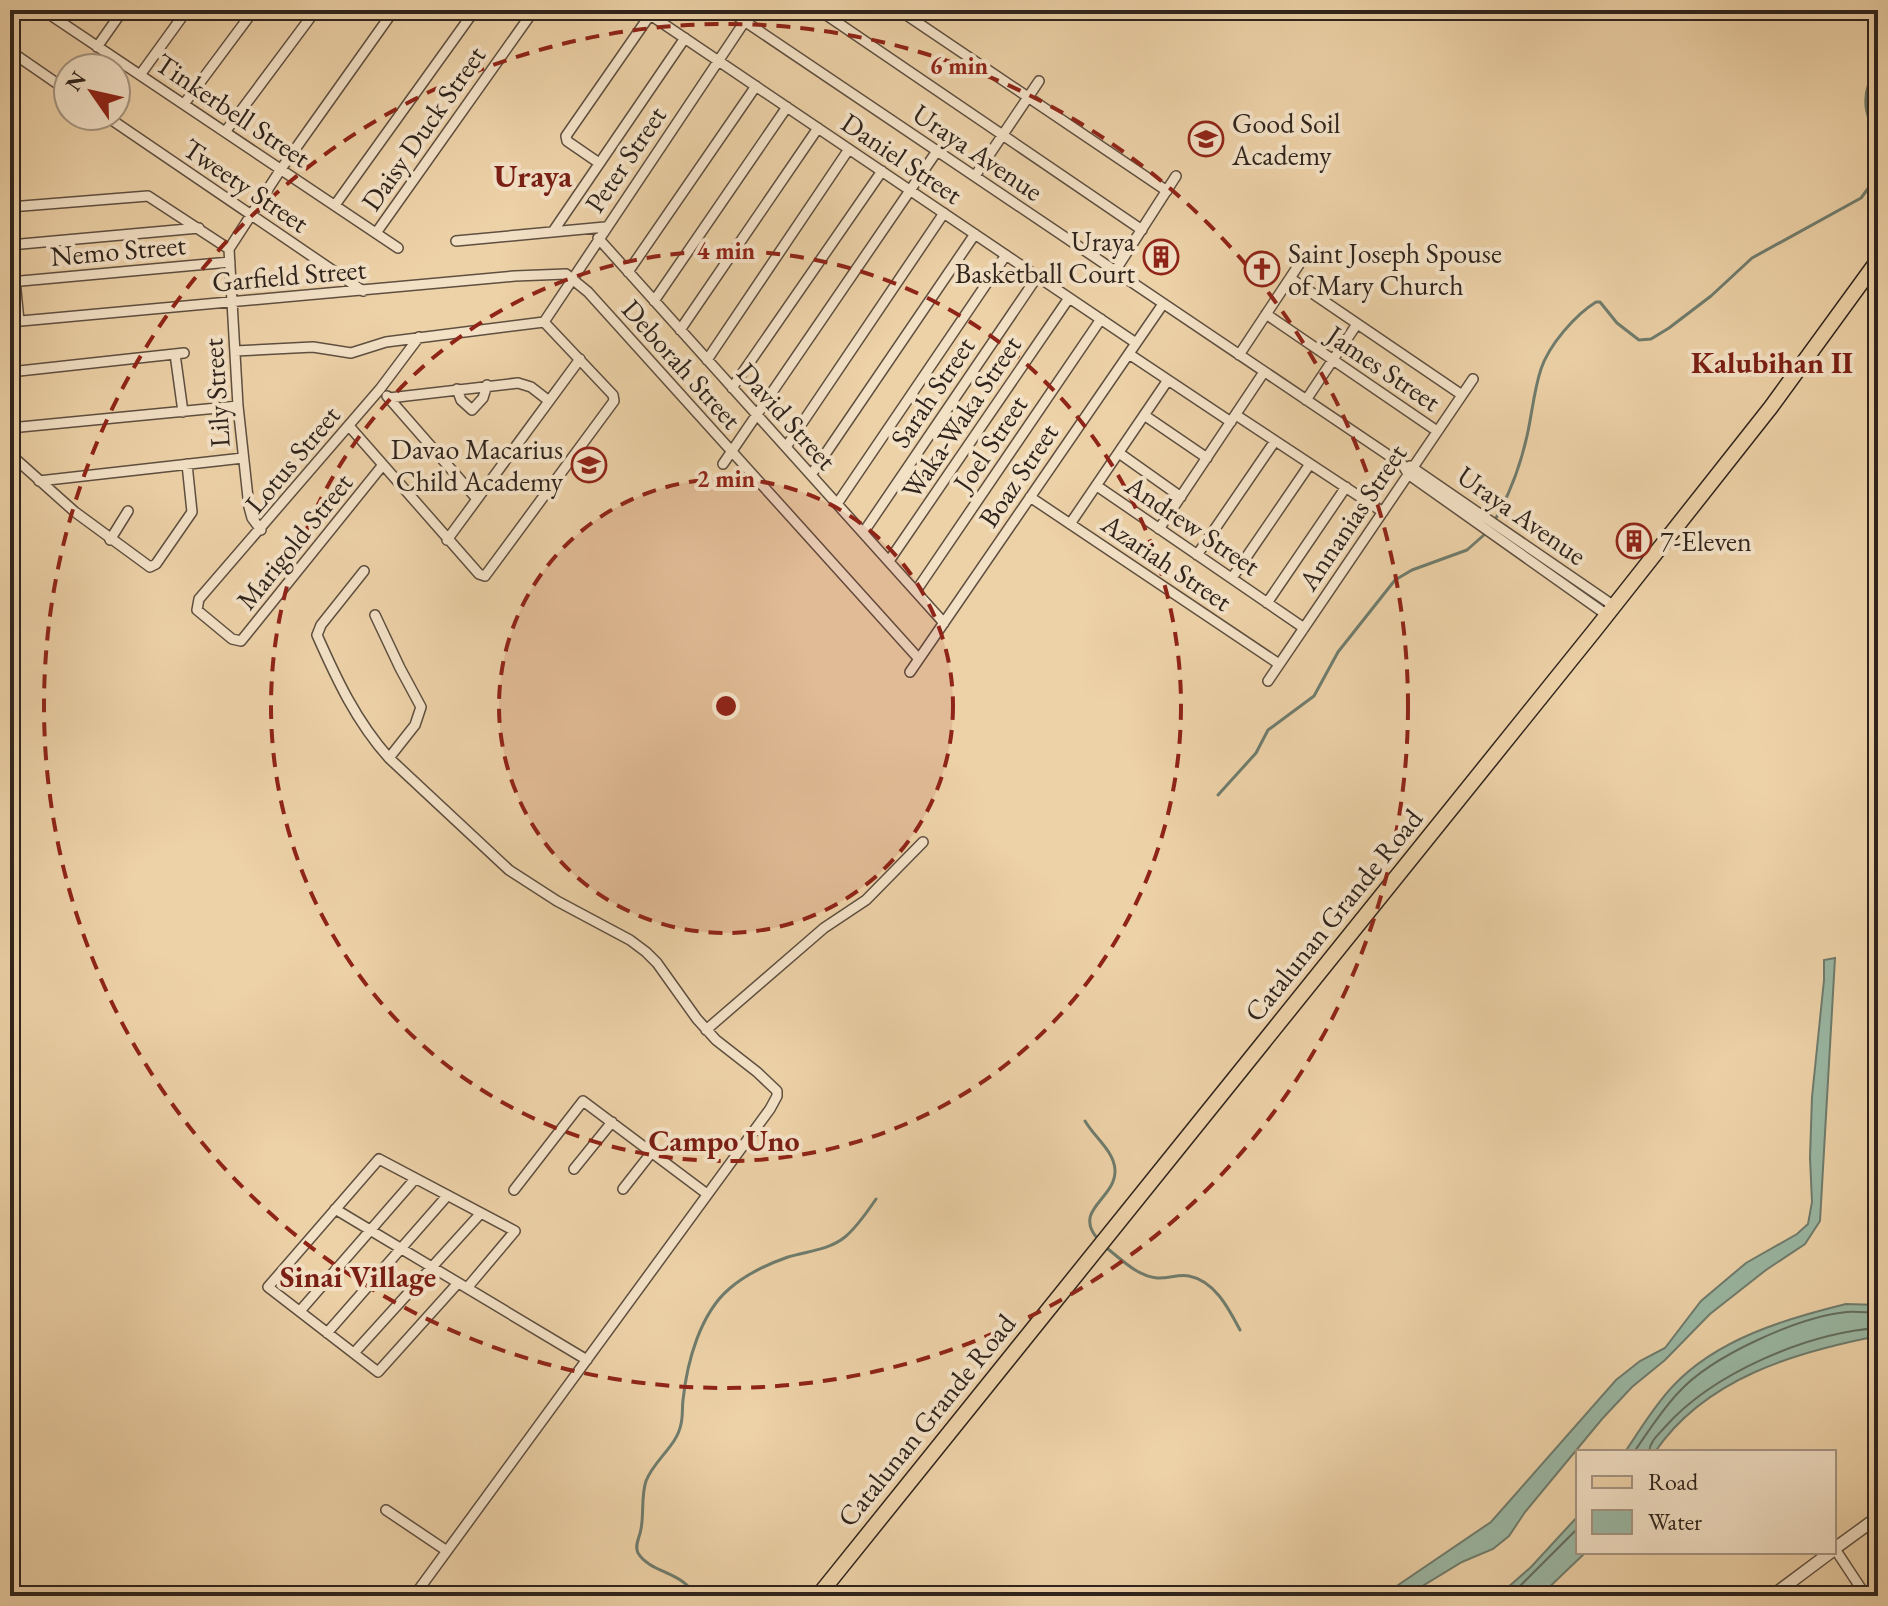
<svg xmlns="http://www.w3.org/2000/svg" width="1888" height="1606" viewBox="0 0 1888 1606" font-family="'EB Garamond',serif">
<rect width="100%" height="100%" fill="#edd1a7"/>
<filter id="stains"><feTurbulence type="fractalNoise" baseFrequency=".0025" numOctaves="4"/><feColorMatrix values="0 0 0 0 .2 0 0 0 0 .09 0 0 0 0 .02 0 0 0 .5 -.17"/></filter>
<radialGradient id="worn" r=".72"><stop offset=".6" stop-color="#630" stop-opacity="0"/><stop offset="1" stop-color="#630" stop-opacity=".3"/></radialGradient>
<path fill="#9ab7a3" stroke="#6f7c6d" stroke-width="2" d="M 1835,958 L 1820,1221 L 1805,1244 L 1766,1270 L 1710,1314 L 1665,1360 L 1632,1387 L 1602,1419 L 1525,1512 L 1509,1536 L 1493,1549 L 1462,1562 L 1406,1596 L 1382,1596 L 1491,1522 L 1616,1380 L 1640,1361 L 1665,1348 L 1701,1301 L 1746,1263 L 1797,1234 L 1808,1224 L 1812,1202 L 1810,1158 L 1812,1097 L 1824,980 L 1824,960 Z
M 1846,1304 L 1878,1305 L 1878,1336 C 1796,1352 1705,1378 1655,1452 L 1625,1452 C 1640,1430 1654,1406 1673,1386 C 1717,1339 1785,1319 1846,1304 Z
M 1578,1516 L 1578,1552 L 1586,1552 L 1540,1596 L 1498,1596 L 1531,1567 Z"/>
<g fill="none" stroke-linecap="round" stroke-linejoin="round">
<path stroke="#646e60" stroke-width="2" d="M 1634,1452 C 1648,1432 1661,1411 1678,1393 C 1711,1356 1798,1317 1847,1312 C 1857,1311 1868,1313 1878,1313
M 1649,1452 C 1650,1441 1658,1435 1665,1427 C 1713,1373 1807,1333 1878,1328
M 1510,1596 L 1578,1528"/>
<path stroke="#6f7c6d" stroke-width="3" d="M 1878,78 L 1869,83 C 1862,103 1867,119 1878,136
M 1496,518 C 1510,493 1521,463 1527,436 C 1532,414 1534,390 1541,369 C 1549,345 1575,315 1596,302 L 1600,302 L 1617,323 L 1639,340 L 1651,339 L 1669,328 L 1711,296 L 1752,258 L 1861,198 L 1878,175
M 1218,795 L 1256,753 L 1268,730 L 1314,696 L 1338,652 L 1395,580 L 1412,570 L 1467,550 L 1485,534
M 1085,1121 C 1095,1138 1114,1151 1115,1170 C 1116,1199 1073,1209 1097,1238
M 1108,1249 C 1123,1261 1138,1276 1157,1278 C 1168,1279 1178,1274 1189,1276 C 1215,1281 1229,1309 1240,1330
M 695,1596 C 684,1572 650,1573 638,1553 C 634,1545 640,1537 641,1529 C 644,1514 641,1496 646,1481 C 654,1460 677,1446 681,1424 C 683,1416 682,1408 683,1400 C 687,1362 700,1314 729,1289 C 745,1275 768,1264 788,1257 C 808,1251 829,1250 845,1237 C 858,1226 867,1212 876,1199"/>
<g stroke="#5e4f40" stroke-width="12">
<path id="minor" d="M 43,10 L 398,248
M 643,10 L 1136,343
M 728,10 L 1403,465 L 1408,474 L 1607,615
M 819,10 L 1142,230
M 899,10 L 1167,191
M 97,47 L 123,10
M 10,51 L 68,91
M 140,75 L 187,10
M 184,104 L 254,10
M 106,116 L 363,291
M 225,132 L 316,10
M 599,163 L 567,141 L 566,136 L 650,15
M 975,176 L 1039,81
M 335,205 L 475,10
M 10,207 L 148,196 L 229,249
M 10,230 L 19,321
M 554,230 L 685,38
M 376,233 L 534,10
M 598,238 L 944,623
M 456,241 L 605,227
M 10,245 L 199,228
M 229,249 L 281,169 L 394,10
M 229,249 L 238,406 L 249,507 L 252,518 L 261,530
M 1115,271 L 1176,176
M 628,272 L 756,86
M 1290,278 L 1462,395
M 10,282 L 230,262
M 654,301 L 787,107
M 1266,314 L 1437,431
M 10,322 L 515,276 L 566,274 L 588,292 L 919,659
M 544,322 L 745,21
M 680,330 L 818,128
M 235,351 L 313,347 L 351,353 L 386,342 L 544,322
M 175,354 L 183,412
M 1129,354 L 1231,422
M 1239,355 L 1302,260
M 707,360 L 849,149
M 10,372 L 184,353
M 732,388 L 882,171
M 457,389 L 461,400 L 472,410 L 483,398 L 487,385
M 387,396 L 477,499
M 389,398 L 518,383 L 531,387 L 549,401
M 1306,400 L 1357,324
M 1144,415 L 1207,458
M 1236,415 L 1383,512
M 349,426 L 479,574 L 485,576 L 614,401 L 613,395 L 544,322
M 10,428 L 238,406
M 786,447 L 944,213
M 1119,453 L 1181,497
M 10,454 L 75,512 L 150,567 L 156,564 L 192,512 L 187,464
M 723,464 L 937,151
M 382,466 L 241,641 L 232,639 L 197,610 L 199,599 L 380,389 L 419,337
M 1410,466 L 1614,606
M 811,475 L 975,234
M 39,481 L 243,458
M 1097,486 L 1304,628
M 1030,497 L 1279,664
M 837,504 L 1006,255
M 1070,524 L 1168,380
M 1159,529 L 1264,372
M 863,533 L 1037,277
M 110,540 L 128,511
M 447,540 L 580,359
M 1197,555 L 1275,441
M 889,561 L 1069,298
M 364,571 L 321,625 L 317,635 C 337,680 356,721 389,758 L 509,870 L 557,901 L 630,940 L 646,952 L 657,963 L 697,1019 L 716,1040 L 757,1072 L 777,1091 L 777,1096 L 770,1109 L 414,1596
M 1232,578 L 1310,464
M 916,591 L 1101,319
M 1267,603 L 1346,487
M 375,615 L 400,668 L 421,707 L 415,725 L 389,758
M 910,672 L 1163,304
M 1268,681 L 1473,379
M 706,1030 L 824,928 L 866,900 L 923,842
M 574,1169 L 612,1122
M 623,1189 L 652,1152
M 514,1190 L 583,1101 L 707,1194
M 335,1209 L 587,1360
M 458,1283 L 378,1372 L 268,1287 L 379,1159 L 515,1231 L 467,1288
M 300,1311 L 415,1179
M 327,1333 L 447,1196
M 354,1353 L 481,1213
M 386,1510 L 447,1551
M 1835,1549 L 1866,1596
M 10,1591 L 16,1596"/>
</g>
<g stroke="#5e4f40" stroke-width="14">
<path id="tertiary" d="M 1834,1549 L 1878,1517
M 1772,1596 L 1831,1552"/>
</g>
<g stroke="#2f241d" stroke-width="17">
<path id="primary" d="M 818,1596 L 1595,630 L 1771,407 L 1878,260"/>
</g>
<use href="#minor" stroke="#f3e1c6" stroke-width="9"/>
<use href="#tertiary" stroke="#f3e1c6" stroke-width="11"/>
<use href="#primary" stroke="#edd1a7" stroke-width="14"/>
</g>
<circle cx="726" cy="706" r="227" fill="#8f2418" fill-opacity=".12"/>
<g fill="none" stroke="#8f2418" stroke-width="4" stroke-dasharray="14 10">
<circle cx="726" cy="706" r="227"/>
<circle cx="726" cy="706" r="455"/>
<circle cx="726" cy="706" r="682"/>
</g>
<defs>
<g id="school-ring" transform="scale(1.8)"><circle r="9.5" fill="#f3e1c6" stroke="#8f2418" stroke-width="1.5"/><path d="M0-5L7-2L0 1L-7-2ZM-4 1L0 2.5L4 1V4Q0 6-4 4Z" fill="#8f2418"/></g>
<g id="building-ring" transform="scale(1.8)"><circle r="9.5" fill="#f3e1c6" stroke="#8f2418" stroke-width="1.5"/><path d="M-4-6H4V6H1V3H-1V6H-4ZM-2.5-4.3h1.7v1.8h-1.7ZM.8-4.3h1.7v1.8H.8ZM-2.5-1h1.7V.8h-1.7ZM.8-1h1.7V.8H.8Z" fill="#8f2418"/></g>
<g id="church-ring" transform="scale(1.8)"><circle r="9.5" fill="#f3e1c6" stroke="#8f2418" stroke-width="1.5"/><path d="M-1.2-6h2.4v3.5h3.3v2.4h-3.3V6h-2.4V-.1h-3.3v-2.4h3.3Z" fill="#8f2418"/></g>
</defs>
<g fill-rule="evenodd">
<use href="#school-ring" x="1206" y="139"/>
<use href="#building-ring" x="1161" y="257"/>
<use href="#church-ring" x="1262" y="269"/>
<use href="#school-ring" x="589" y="465"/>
<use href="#building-ring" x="1634" y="541"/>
</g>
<g text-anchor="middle" stroke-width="8" stroke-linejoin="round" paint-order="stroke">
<g font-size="28" fill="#2f241d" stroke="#f3e1c6">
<text transform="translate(233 110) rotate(34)" y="10">Tinkerbell Street</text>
<text transform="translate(423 128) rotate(-55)" y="10">Daisy Duck Street</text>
<text transform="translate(978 152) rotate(34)" y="10">Uraya Avenue</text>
<text transform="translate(902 158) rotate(34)" y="10">Daniel Street</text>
<text transform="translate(625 159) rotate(-56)" y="10">Peter Street</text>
<text transform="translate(246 185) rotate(34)" y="10">Tweety Street</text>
<text transform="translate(118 250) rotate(-5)" y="10">Nemo Street</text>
<text transform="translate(289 275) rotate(-5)" y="10">Garfield Street</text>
<text transform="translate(682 364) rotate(48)" y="10">Deborah Street</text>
<text transform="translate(1384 368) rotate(34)" y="10">James Street</text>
<text transform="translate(932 392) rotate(-56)" y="10">Sarah Street</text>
<text transform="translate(216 393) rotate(-94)" y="10">Lily Street</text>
<text transform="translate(787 416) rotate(48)" y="10">David Street</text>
<text transform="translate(961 417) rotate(-56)" y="10">Waka-Waka Street</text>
<text transform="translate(990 443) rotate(-56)" y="10">Joel Street</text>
<text transform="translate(292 459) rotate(-50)" y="10">Lotus Street</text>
<text transform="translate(1018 475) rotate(-56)" y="10">Boaz Street</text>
<text transform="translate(1522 515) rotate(35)" y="10">Uraya Avenue</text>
<text transform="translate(1352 517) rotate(-56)" y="10">Annanias Street</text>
<text transform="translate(1193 525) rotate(34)" y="10">Andrew Street</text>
<text transform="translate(294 541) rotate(-51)" y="10">Marigold Street</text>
<text transform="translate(1167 562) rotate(34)" y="10">Azariah Street</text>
<text transform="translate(1333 915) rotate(-51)" y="10">Catalunan Grande Road</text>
<text transform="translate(926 1420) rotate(-51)" y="10">Catalunan Grande Road</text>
</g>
<g font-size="28" fill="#2f241d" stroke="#f3e1c6" text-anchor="start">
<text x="1232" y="133">Good Soil<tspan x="1232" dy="32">Academy</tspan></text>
<text x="1135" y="251" text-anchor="end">Uraya<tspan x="1135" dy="32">Basketball Court</tspan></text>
<text x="1288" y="263">Saint Joseph Spouse<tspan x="1288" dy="32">of Mary Church</tspan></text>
<text x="563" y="459" text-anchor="end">Davao Macarius<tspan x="563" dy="32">Child Academy</tspan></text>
<text x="1660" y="551">7-Eleven</text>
</g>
<g font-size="30" font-weight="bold" fill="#7a1f14" stroke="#f3e1c6">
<text x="1772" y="373">Kalubihan II</text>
<text x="724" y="1151">Campo Uno</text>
<text x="358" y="1287">Sinai Village</text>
</g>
<g font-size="32" font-weight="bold" fill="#7a1f14" stroke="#f3e1c6">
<text x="533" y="187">Uraya</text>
</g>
</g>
<circle cx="726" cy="706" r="12" fill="#8f2418" stroke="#f3e1c6" stroke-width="4"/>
<g font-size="24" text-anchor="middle" font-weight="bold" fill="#8f2418" stroke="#f3e1c6" stroke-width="8" stroke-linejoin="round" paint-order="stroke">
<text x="959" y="74">6 min</text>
<text x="726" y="259">4 min</text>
<text x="726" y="487">2 min</text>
</g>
<rect width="1888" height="1606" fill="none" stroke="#edd1a7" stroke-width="40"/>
<rect x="12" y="12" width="1864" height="1582" fill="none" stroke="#2f241d" stroke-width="4"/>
<rect x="20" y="20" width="1848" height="1566" fill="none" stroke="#2f241d" stroke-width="2"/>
<rect x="1576" y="1450" width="260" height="104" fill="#f3e1c6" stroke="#a59582" stroke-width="2"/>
<rect x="1592" y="1476" width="40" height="12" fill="#edd1a7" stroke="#a59582" stroke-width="2"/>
<text x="1648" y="1490" font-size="24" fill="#2f241d">Road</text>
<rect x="1592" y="1510" width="40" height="24" fill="#9ab7a3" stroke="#a59582" stroke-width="2"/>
<text x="1648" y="1530" font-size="24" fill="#2f241d">Water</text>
<g transform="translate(92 92) rotate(304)"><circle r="38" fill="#f3e1c6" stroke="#a59582" stroke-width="2"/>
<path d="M0-6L14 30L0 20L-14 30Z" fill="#8f2418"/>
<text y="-12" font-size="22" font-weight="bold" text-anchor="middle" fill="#2f241d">N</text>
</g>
<rect width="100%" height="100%" filter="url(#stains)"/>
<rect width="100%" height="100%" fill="url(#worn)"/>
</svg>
